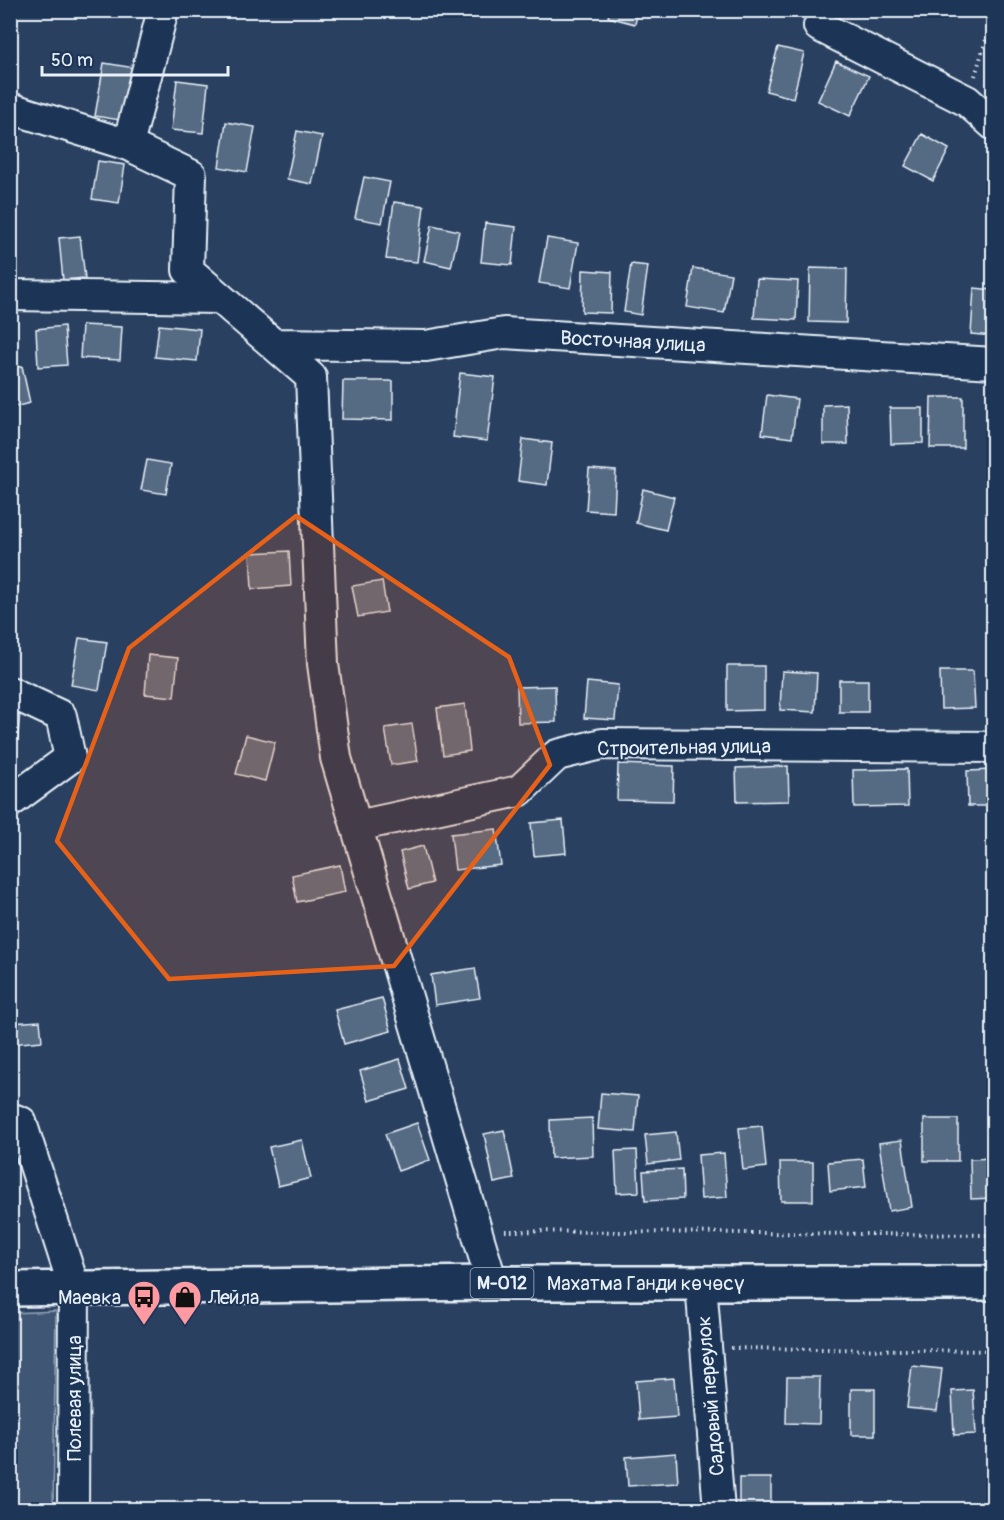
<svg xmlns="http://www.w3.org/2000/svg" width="1004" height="1520" viewBox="0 0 1004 1520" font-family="Pangolin,sans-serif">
<rect width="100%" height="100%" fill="#294061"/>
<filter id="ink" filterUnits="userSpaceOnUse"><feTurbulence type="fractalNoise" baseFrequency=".0167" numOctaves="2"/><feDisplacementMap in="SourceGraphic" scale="12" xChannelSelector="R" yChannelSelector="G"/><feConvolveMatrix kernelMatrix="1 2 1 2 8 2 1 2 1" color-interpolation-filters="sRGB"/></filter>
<g filter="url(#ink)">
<path fill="#415774" stroke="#94a4b6" stroke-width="1.5" d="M 56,1311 L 53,1509 L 11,1509 L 11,1313 Z"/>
<path fill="#556a83" stroke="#e8f1f8" stroke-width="1.5" d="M 610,10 L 638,10 L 635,24 L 608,17 Z
M 778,47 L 804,53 L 793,98 L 766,91 Z
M 836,61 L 869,76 L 850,116 L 818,101 Z
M 104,63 L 135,68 L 126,121 L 95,116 Z
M 177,80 L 208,84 L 203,133 L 171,130 Z
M 226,122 L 255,127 L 247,172 L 219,167 Z
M 297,131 L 322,136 L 312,184 L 287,179 Z
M 922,134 L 949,149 L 933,181 L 905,166 Z
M 98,161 L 125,165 L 119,203 L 92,199 Z
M 364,177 L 390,182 L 382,223 L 355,218 Z
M 394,202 L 424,206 L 417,262 L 386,259 Z
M 485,223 L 516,227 L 512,265 L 481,262 Z
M 432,225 L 459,231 L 451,267 L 424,261 Z
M 80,236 L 85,278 L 63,280 L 59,238 Z
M 547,238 L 578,243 L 570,288 L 539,283 Z
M 631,264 L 648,266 L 641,315 L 624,312 Z
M 693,268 L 731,274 L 724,313 L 687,307 Z
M 810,268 L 847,269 L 846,323 L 809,322 Z
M 583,270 L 612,272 L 611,313 L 582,312 Z
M 757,279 L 798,281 L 796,320 L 754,318 Z
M 974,288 L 994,290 L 993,336 L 971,334 Z
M 82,325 L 122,327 L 120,360 L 80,358 Z
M 159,325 L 200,329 L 197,361 L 155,357 Z
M 64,326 L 67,365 L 38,367 L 36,329 Z
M 22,366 L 30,403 L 10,408 L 10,369 Z
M 460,373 L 495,377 L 487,441 L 453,437 Z
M 343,381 L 393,381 L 393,420 L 342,419 Z
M 767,395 L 797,399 L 792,438 L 762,434 Z
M 931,397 L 963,397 L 963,448 L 930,448 Z
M 847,404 L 848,444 L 823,444 L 823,405 Z
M 890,408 L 923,408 L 923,443 L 891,444 Z
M 523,439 L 552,443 L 547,485 L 518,481 Z
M 147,460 L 171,464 L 166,494 L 141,490 Z
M 589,469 L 616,471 L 614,512 L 586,510 Z
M 643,489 L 674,497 L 666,530 L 636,523 Z
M 289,551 L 291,586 L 252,589 L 250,553 Z
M 382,581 L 387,612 L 358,617 L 352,586 Z
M 10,585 L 18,586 L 12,635 L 10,635 Z
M 79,638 L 107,642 L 99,690 L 71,685 Z
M 148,655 L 178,658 L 174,697 L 145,694 Z
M 727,666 L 764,666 L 764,710 L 727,711 Z
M 782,671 L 817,673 L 815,712 L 780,710 Z
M 940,671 L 973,671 L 975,708 L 941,709 Z
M 839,680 L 868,680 L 868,712 L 839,712 Z
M 587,682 L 618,685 L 615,720 L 584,718 Z
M 555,686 L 556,722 L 518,723 L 517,687 Z
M 465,704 L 470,751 L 443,755 L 437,708 Z
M 10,710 L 20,711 L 17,748 L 10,748 Z
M 412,724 L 418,761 L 391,765 L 385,728 Z
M 246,735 L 275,742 L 265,781 L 236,774 Z
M 618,764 L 674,766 L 673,801 L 617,800 Z
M 788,766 L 789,801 L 737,802 L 736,768 Z
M 907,769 L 908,806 L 854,807 L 853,770 Z
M 994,770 L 994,806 L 968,806 L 967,771 Z
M 563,820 L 566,853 L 534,856 L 531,823 Z
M 496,829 L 501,865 L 455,870 L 451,834 Z
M 423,846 L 432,883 L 409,889 L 400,852 Z
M 340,865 L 345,892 L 297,902 L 292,875 Z
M 475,968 L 480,998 L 435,1005 L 431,975 Z
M 382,998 L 391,1031 L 344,1044 L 335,1010 Z
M 40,1021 L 42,1041 L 10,1044 L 10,1023 Z
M 400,1059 L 409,1089 L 369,1101 L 360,1071 Z
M 601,1093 L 638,1096 L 635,1132 L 598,1129 Z
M 592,1118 L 593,1156 L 551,1158 L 550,1120 Z
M 924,1119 L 958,1119 L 958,1161 L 924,1161 Z
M 417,1123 L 430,1160 L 398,1171 L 385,1134 Z
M 762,1126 L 766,1167 L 743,1170 L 739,1128 Z
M 504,1130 L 514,1179 L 494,1183 L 484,1134 Z
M 676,1132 L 679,1160 L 648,1164 L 645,1135 Z
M 302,1140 L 311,1178 L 278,1186 L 269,1147 Z
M 902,1140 L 912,1207 L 889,1211 L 879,1143 Z
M 637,1150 L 639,1192 L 617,1193 L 615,1151 Z
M 724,1153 L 727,1197 L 701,1199 L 698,1155 Z
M 994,1158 L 994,1198 L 971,1199 L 970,1159 Z
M 863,1159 L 866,1187 L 830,1191 L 828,1162 Z
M 780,1162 L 813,1162 L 813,1201 L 781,1201 Z
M 682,1169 L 683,1199 L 645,1201 L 643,1171 Z
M 912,1366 L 942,1369 L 937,1411 L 907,1408 Z
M 787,1377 L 820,1377 L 819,1424 L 786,1423 Z
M 674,1378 L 677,1417 L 639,1420 L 636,1381 Z
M 851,1389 L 875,1389 L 875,1435 L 851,1435 Z
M 973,1390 L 976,1434 L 954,1435 L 952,1391 Z
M 676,1453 L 678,1483 L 628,1486 L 626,1457 Z
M 739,1478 L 771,1478 L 771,1510 L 739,1510 Z"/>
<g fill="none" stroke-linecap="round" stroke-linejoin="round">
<g stroke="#e8f1f8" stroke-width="34">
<path id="minor" d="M 163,10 L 128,145 L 191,175 L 188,270 L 311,377 L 323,664 L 336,758 L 492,1283
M 819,26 L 967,101 L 994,125
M 10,108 L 128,145
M 10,295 L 220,298
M 274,344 L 426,346 L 504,333 L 994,363
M 10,692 L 61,716 L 70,758 L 10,802
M 357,826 L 519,791 L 557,755 L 602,744 L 994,747
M 10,1118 L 21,1122 L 74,1287 L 73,1510
M 701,1283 L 719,1510"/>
</g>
<g stroke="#e8f1f8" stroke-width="38">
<path id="primary" d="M 10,1289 L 492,1283 L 994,1283"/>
</g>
<path stroke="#e8f1f8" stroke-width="4" stroke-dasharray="1.5 4.5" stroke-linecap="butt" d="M 975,76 L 994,13
M 505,1231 L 994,1235
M 731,1348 L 994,1351"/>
<use href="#minor" stroke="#1d3557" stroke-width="30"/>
<use href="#primary" stroke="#1d3557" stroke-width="33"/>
</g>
</g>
<path fill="#e86118" fill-opacity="0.2" stroke="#e86118" stroke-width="4.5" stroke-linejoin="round" d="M 296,516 L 509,657 L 550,765 L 394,966 L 169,979 L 57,841 L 129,648 Z"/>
<defs>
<g id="bus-pin" transform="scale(1.725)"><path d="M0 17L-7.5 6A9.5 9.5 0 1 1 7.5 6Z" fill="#ff9aa2" stroke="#1d3557"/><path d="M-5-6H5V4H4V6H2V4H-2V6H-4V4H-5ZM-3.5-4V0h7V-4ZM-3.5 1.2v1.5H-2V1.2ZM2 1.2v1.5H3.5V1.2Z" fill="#111"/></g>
<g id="shop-pin" transform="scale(1.725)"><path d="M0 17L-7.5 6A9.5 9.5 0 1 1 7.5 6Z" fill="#ff9aa2" stroke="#1d3557"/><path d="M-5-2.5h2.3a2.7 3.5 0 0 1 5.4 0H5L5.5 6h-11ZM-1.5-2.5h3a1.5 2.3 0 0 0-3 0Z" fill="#111"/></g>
</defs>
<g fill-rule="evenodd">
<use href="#bus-pin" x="144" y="1297"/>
<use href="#shop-pin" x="185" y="1297"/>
</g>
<g text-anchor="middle" stroke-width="4.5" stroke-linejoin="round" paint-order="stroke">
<rect fill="#1d3557" stroke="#abb9c8" stroke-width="1.5" x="470.5" y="1268" width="63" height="30" rx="4.5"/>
<g font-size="18" font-weight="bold" fill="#e8f1f8">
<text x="502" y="1289">М-012</text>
</g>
<g font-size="20" fill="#e8f1f8" stroke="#1d3557">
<text transform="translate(633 341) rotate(3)" y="7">Восточная улица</text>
<text transform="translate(684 747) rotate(-1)" y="7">Строительная улица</text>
<text x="646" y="1290">Махатма Ганди көчөсү</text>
<text transform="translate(710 1396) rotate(-95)" y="7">Садовый переулок</text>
<text transform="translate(74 1398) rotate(-90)" y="7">Полевая улица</text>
</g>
<g font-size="20" fill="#e8f1f8" stroke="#1d3557" text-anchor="end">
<text x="121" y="1304">Маевка</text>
<text x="208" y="1304" text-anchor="start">Лейла</text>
</g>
</g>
<rect width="1004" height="1520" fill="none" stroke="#1d3557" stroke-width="36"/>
<rect x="18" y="18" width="968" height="1484" fill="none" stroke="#e8f1f8" stroke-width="2" filter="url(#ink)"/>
<path d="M42 66v9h186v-9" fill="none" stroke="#e8f1f8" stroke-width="3"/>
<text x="51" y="66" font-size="18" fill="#e8f1f8" stroke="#1d3557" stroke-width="4.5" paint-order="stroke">50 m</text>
</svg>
